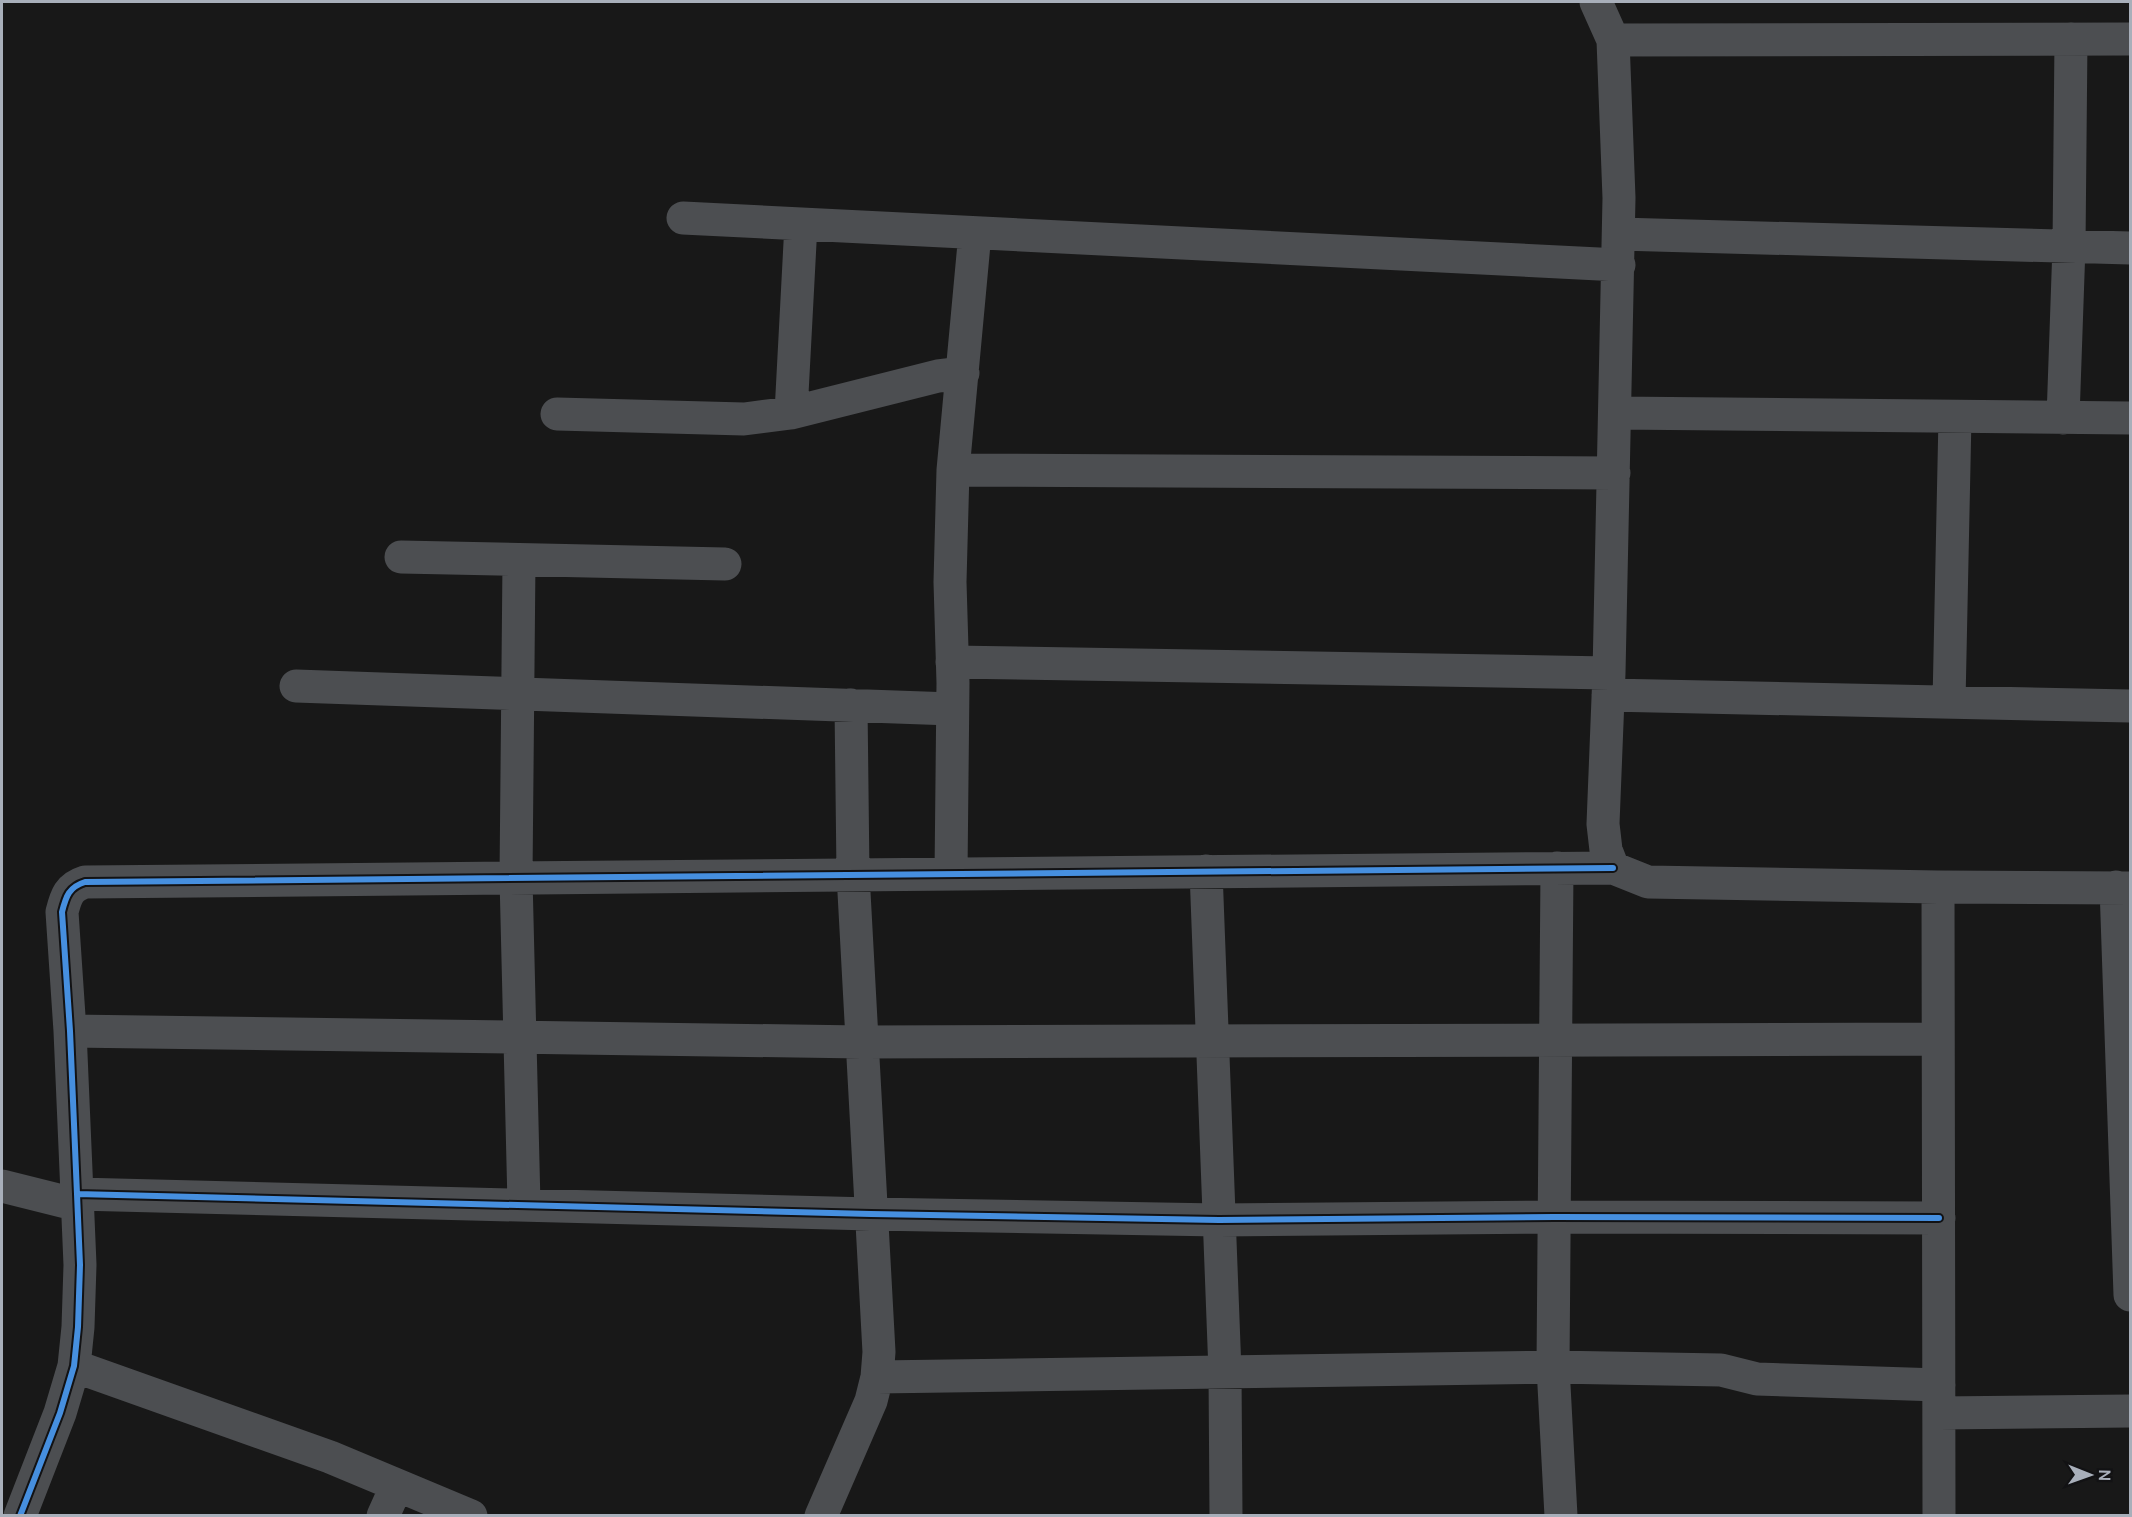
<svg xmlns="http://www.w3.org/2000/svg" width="2132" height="1517" viewBox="0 0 2132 1517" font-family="Manrope,sans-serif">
<rect width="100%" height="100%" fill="#181818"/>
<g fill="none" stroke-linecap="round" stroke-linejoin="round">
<path stroke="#4c4e51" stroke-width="33" d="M 1596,2 L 1613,40 L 1619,198 L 1609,673 L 1603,824 L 1606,850 L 1613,868 L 1648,882 L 1938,887 L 2130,888
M 1613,40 L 2130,39
M 683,218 L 1619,265
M 1619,234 L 2130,248
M 791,413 L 801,224
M 1615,413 L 2130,418
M 557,414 L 744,419 L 791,413 L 938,376 L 963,373
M 2063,418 L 2069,246 L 2071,39
M 953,470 L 1614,473
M 401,557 L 725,564
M 519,560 L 516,878 L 524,1204
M 952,662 L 1609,673
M 296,686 L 952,709
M 1608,695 L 2130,706
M 1949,702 L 1955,417
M 1557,868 L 1553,1367 L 1561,1516
M 1206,871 L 1225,1372 L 1226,1516
M 951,874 L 953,683 L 950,582 L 953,470 L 975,233
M 1938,887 L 1939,1516
M 2116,887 L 2130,1295
M 70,1031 L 862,1042 L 1938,1039
M 2,1186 L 78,1205
M 77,1194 L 871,1214 L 1219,1220 L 1554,1217 L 1939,1218
M 74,1366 L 330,1457 L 471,1516
M 877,1377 L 1553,1367 L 1721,1370 L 1757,1379 L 1939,1385
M 1939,1413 L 2130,1411
M 20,1516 L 60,1413 L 74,1366 L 78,1327 L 80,1265 L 77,1194 L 70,1031 L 62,912 C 66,896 69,887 85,882 L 1613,868
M 383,1516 L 397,1485
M 821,1516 L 871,1401 L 877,1377 L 879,1352 L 853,874 L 851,705"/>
<g stroke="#121214" stroke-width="10">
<path id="cycleway" d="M 77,1194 L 871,1214 L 1219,1220 L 1554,1217 L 1939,1218
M 20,1516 L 60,1413 L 74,1366 L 78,1327 L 80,1265 L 77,1194 L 70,1031 L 62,912 C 66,896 69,887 85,882 L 1613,868"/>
</g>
<use href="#cycleway" stroke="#468fdf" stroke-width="6"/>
</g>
<rect width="2132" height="1517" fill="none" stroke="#a8afba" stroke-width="6"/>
<g transform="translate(2090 1475) rotate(91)" stroke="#121214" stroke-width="4.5" paint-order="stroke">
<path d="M0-4.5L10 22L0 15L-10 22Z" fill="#a8afba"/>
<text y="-9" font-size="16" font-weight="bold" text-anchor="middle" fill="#a8afba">N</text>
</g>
</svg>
